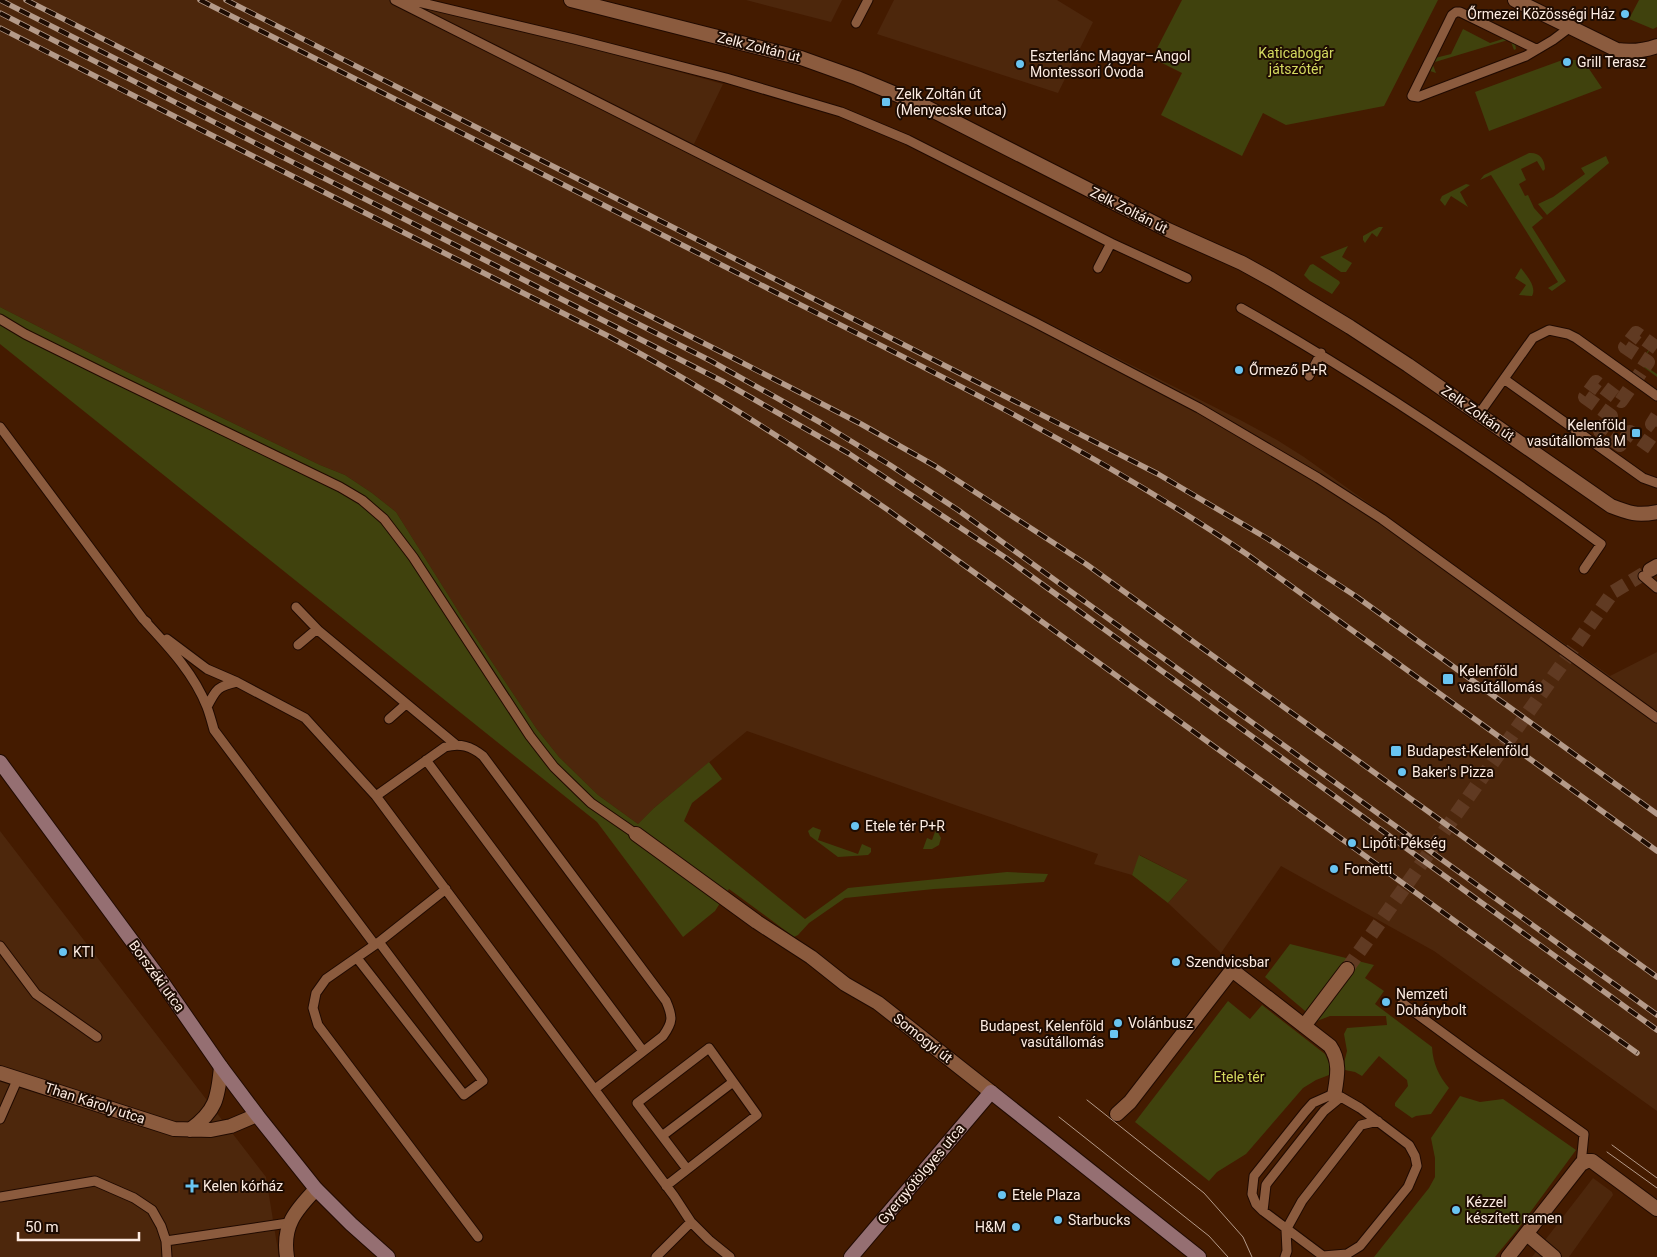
<svg xmlns="http://www.w3.org/2000/svg" width="1657" height="1257" viewBox="0 0 1657 1257" font-family="Roboto,sans-serif">
<rect width="100%" height="100%" fill="#441b00"/>
<path fill="#4d270c" d="M 0,0 L 418,0 L 723,84 L 694,144 L 1244,422 L 1277,440 L 1304,457 L 1610,676 L 1657,652 L 1657,1111 L 1434,951 L 1281,866 L 1221,953 L 1168,903 L 1188,880 L 1140,855 L 1132,875 L 1094,864 L 1098,854 L 958,806 L 747,731 L 654,808 L 638,824 L 598,795 L 559,757 L 536,728 L 462,617 L 396,512 L 372,493 L 345,475 L 320,465 L 125,371 L 0,307 Z
M 746,0 L 842,0 L 831,22 Z
M 894,0 L 1057,0 L 1093,22 L 1058,93 L 877,34 Z
M 0,831 L 266,1177 L 279,1257 L 0,1257 Z
M 1593,1178 L 1612,1192 L 1613,1195 L 1569,1257 L 1532,1257 Z"/>
<path fill="#40420d" d="M 1182,0 L 1438,0 L 1384,106 L 1286,125 L 1263,113 L 1242,156 L 1161,115 L 1182,73 L 1152,58 Z
M 1639,0 L 1657,0 L 1657,27 L 1653,29 L 1629,19 Z
M 1463,29 L 1490,43 L 1506,38 L 1515,43 L 1516,49 L 1514,50 L 1511,42 L 1508,40 L 1435,62 L 1433,65 L 1436,73 L 1430,71 L 1430,68 L 1435,58 L 1451,54 Z
M 1568,58 L 1572,60 L 1583,60 L 1602,88 L 1489,131 L 1475,92 Z
M 1529,153 C 1539,152 1545,159 1545,169 L 1543,171 L 1537,161 L 1521,169 L 1526,180 L 1519,184 L 1525,196 L 1528,195 L 1534,208 L 1543,218 L 1532,227 L 1566,281 L 1552,291 L 1548,288 L 1558,282 L 1491,175 L 1480,180 L 1484,175 Z
M 1606,156 L 1609,163 L 1547,215 L 1538,204 L 1553,197 L 1585,174 L 1581,168 Z
M 1466,184 L 1470,185 L 1460,192 L 1468,207 L 1451,196 L 1445,206 L 1440,200 L 1442,196 Z
M 1379,227 L 1383,227 L 1377,237 L 1372,233 L 1365,243 L 1363,240 L 1363,236 Z
M 1348,246 L 1342,257 L 1352,263 L 1346,272 L 1341,272 L 1320,257 Z
M 1313,264 L 1339,281 L 1340,283 L 1332,294 L 1310,281 L 1304,275 L 1310,265 Z
M 1521,268 C 1527,276 1537,287 1532,296 L 1519,295 L 1526,285 L 1515,278 Z
M 0,307 L 125,371 L 320,465 L 345,475 L 372,493 L 396,512 L 462,617 L 536,728 L 559,757 L 598,795 L 638,824 L 654,808 L 709,762 L 722,779 L 692,803 L 684,821 L 805,919 L 848,888 L 1007,872 L 1048,874 L 1044,882 L 934,889 L 845,898 L 809,923 L 798,935 L 794,937 L 729,889 L 715,911 L 683,937 L 597,822 L 0,344 Z
M 1657,340 L 1644,358 L 1654,365 L 1651,370 L 1657,374 L 1657,377 L 1638,363 Z
M 813,827 L 821,830 L 818,840 L 858,854 L 862,844 L 871,848 L 871,852 L 868,855 L 838,857 L 810,836 L 808,831 Z
M 936,829 L 941,838 L 939,845 L 932,849 L 923,849 L 927,838 L 932,840 Z
M 1139,855 L 1188,880 L 1168,903 L 1132,875 Z
M 1290,944 L 1374,965 L 1365,978 L 1384,991 L 1375,1004 L 1432,1047 C 1433,1064 1439,1076 1449,1088 L 1431,1114 L 1416,1116 L 1412,1118 L 1395,1106 L 1395,1103 L 1408,1086 L 1407,1080 L 1379,1056 L 1362,1076 L 1355,1072 L 1345,1070 L 1343,1067 L 1347,1051 L 1344,1034 L 1347,1028 L 1387,1025 L 1386,1016 L 1330,1016 L 1317,1021 L 1265,977 Z
M 1228,1001 L 1250,1019 L 1262,1005 L 1325,1054 L 1329,1063 L 1329,1075 L 1316,1080 L 1303,1088 L 1246,1154 L 1217,1172 L 1209,1181 L 1135,1122 Z
M 1460,1096 L 1480,1102 L 1503,1099 L 1576,1150 L 1518,1229 L 1495,1257 L 1374,1257 L 1429,1188 L 1435,1177 L 1435,1158 L 1431,1138 Z"/>
<g fill="none" stroke-linecap="round" stroke-linejoin="round">
<path stroke="#603a22" stroke-width="14" stroke-dasharray="14 7" stroke-linecap="butt" d="M 1657,348 L 1636,333 L 1625,347 L 1648,362 L 1621,401 L 1596,382 L 1585,397 L 1611,416 L 1600,431 L 1620,445 L 1630,432 L 1657,451
M 1657,416 L 1652,424 L 1657,428
M 1347,969 L 1613,592 L 1650,570"/>
<g stroke="#200a00" stroke-width="11">
<path id="service" d="M 395,0 L 1034,322 L 1199,408 L 1318,478 L 1382,519 L 1657,718
M 410,0 L 574,39 L 726,78 L 841,112 L 908,140 L 1111,243 L 1187,278
M 856,23 L 868,0
M 1536,49 L 1460,12 L 1456,12 L 1452,15 L 1412,96 L 1418,97 L 1526,56 L 1553,40 L 1569,28
M 1098,268 L 1111,243
M 1241,308 C 1367,379 1485,459 1601,544 L 1584,569
M 0,319 L 25,334 L 106,374 L 340,487 L 362,500 L 384,519 L 413,557 L 530,736 L 554,767 L 591,803 L 636,834
M 1309,376 L 1321,353
M 1504,379 L 1643,478 L 1657,483
M 1479,414 L 1533,338 L 1549,330 L 1568,334 L 1576,338 L 1657,396
M 0,427 L 143,619 L 147,622
M 1643,576 L 1657,588
M 296,607 L 319,631 L 455,744
M 143,619 C 167,645 194,673 207,707 C 210,715 212,723 214,730 L 375,945
M 167,639 L 207,669 L 237,682
M 298,645 L 317,629
M 207,707 C 216,689 218,686 237,682 L 305,718 L 376,796 L 674,1196 L 691,1222 L 709,1240 L 730,1257
M 389,719 L 406,704
M 426,760 L 643,1051
M 376,796 L 445,747 C 460,743 471,746 483,756 L 666,1001 C 673,1017 673,1022 663,1036 L 595,1089
M 446,889 L 379,942 L 326,979 L 316,993 L 313,1008 L 318,1025 L 478,1237
M 0,946 L 36,994 L 97,1037
M 357,958 L 464,1095 L 483,1081 L 379,942
M 1402,1003 L 1477,1058 L 1584,1134 L 1581,1164
M 1331,1095 L 1341,1097 L 1360,1108 L 1409,1145 L 1415,1156 L 1417,1166 L 1408,1187 L 1360,1246 L 1347,1254 L 1323,1256 L 1263,1211 L 1256,1204 L 1252,1194 L 1254,1176 L 1305,1112 L 1313,1103 Z
M 0,1119 L 18,1078
M 662,1136 L 733,1082
M 666,1186 L 757,1115 L 709,1048 L 637,1103 L 687,1169
M 0,1197 L 95,1181 L 134,1198 L 152,1210 L 161,1226 L 166,1241 L 167,1257
M 1263,1211 L 1266,1185 L 1268,1182 L 1324,1111 L 1341,1097
M 166,1241 L 288,1223
M 656,1257 L 691,1222
M 1285,1257 L 1287,1251 L 1286,1230 L 1302,1201 L 1361,1125 L 1378,1121"/>
</g>
<g stroke="#200a00" stroke-width="16">
<path id="pedestrian" d="M 1650,570 L 1657,566
M 1304,1026 L 1347,969
M 1117,1114 L 1130,1102 L 1232,970 L 1330,1046 C 1341,1062 1337,1078 1334,1096"/>
</g>
<g stroke="#200a00" stroke-width="16">
<path id="minor" d="M 1515,0 L 1617,50 C 1632,52 1643,51 1657,46
M 636,834 L 757,922 L 811,957 L 845,984 L 878,1003 L 991,1092
M 1527,1234 L 1554,1257
M 287,1257 C 282,1226 295,1211 316,1189
M 1508,1257 L 1581,1164 L 1587,1161 L 1592,1161 L 1657,1209"/>
</g>
<g stroke="#200a00" stroke-width="16">
<path id="tertiary" d="M 571,0 L 801,58 L 857,78 L 922,105 L 1168,230 L 1242,263 L 1271,279 L 1350,327 L 1408,365 L 1611,506 C 1629,513 1637,516 1657,512
M 0,1073 L 174,1129 L 211,1130 L 231,1126 L 257,1115
M 190,1130 C 216,1111 218,1098 221,1067"/>
</g>
<g stroke="#200a00" stroke-width="16">
<path id="secondary" d="M 0,762 L 160,979 L 221,1067 L 257,1115 L 316,1189 L 351,1224 L 388,1257
M 851,1257 L 991,1092 L 1199,1257"/>
</g>
<use href="#service" stroke="#8b5b3e" stroke-width="9"/>
<use href="#pedestrian" stroke="#8b5b3e" stroke-width="14"/>
<use href="#minor" stroke="#8b5b3e" stroke-width="14"/>
<use href="#tertiary" stroke="#8b5b3e" stroke-width="14"/>
<use href="#secondary" stroke="#956f72" stroke-width="14"/>
<path stroke="#b49a89" stroke-width="1" d="M 1087,1100 L 1204,1193 L 1243,1237 L 1252,1257
M 1059,1117 L 1209,1236 L 1228,1257
M 1612,1145 L 1657,1178
M 1607,1152 L 1657,1188"/>
<g stroke="#b49a89" stroke-width="5.5">
<path id="rail" d="M 0,0 L 711,361 L 823,424 L 890,465 L 958,510 L 1657,1015
M 26,0 L 733,358 L 861,424 L 935,466 L 1086,564 L 1657,977
M 200,0 C 389,96 579,193 769,289 C 932,371 1097,452 1248,555 L 1657,851
M 226,0 L 1158,474 L 1268,539 L 1357,597 L 1657,814
M 0,13 L 722,381 L 848,453 L 1006,558 L 1657,1030
M 0,28 L 608,336 C 705,388 797,447 888,510 L 1637,1053"/>
</g>
<use href="#rail" stroke="#1e0c02" stroke-width="4" stroke-dasharray="11" stroke-linecap="butt"/>
</g>
<g fill="#69c4f1" stroke="#1e0c02" stroke-width="2">
<circle cx="1625" cy="14" r="5"/>
<circle cx="1567" cy="62" r="5"/>
<circle cx="1020" cy="64" r="5"/>
<rect x="881" y="97" width="10" height="10" rx="2.5"/>
<circle cx="1239" cy="370" r="5"/>
<rect x="1631" y="428" width="10" height="10" rx="2.5"/>
<rect x="1442" y="673" width="12" height="12" rx="2.5"/>
<rect x="1390" y="745" width="12" height="12" rx="2.5"/>
<circle cx="1402" cy="772" r="5"/>
<circle cx="855" cy="826" r="5"/>
<circle cx="1352" cy="843" r="5"/>
<circle cx="1334" cy="869" r="5"/>
<circle cx="63" cy="952" r="5"/>
<circle cx="1176" cy="962" r="5"/>
<circle cx="1386" cy="1002" r="5"/>
<circle cx="1118" cy="1023" r="5"/>
<rect x="1109" y="1029" width="10" height="10" rx="2.5"/>
<path d="M189.5 1178.5h5v5h5v5h-5v5h-5v-5h-5v-5h5z"/>
<circle cx="1002" cy="1195" r="5"/>
<circle cx="1456" cy="1210" r="5"/>
<circle cx="1058" cy="1220" r="5"/>
<circle cx="1016" cy="1227" r="5"/>
</g>
<g text-anchor="middle" stroke-width="4" stroke-linejoin="round" paint-order="stroke">
<g font-size="14" fill="#fdece2" stroke="#1e0c02" text-anchor="start">
<text x="1615" y="19" text-anchor="end">Őrmezei Közösségi Ház</text>
<text x="1030" y="61">Eszterlánc Magyar–Angol<tspan x="1030" dy="16">Montessori Óvoda</tspan></text>
<text x="1577" y="67">Grill Terasz</text>
<text x="896" y="99">Zelk Zoltán út<tspan x="896" dy="16">(Menyecske utca)</tspan></text>
<text x="1249" y="375">Őrmező P+R</text>
<text x="1626" y="430" text-anchor="end">Kelenföld<tspan x="1626" dy="16">vasútállomás M</tspan></text>
<text x="1459" y="676">Kelenföld<tspan x="1459" dy="16">vasútállomás</tspan></text>
<text x="1407" y="756">Budapest-Kelenföld</text>
<text x="1412" y="777">Baker's Pizza</text>
<text x="865" y="831">Etele tér P+R</text>
<text x="1362" y="848">Lipóti Pékség</text>
<text x="1344" y="874">Fornetti</text>
<text x="73" y="957">KTI</text>
<text x="1186" y="967">Szendvicsbar</text>
<text x="1396" y="999">Nemzeti<tspan x="1396" dy="16">Dohánybolt</tspan></text>
<text x="1128" y="1028">Volánbusz</text>
<text x="1104" y="1031" text-anchor="end">Budapest, Kelenföld<tspan x="1104" dy="16">vasútállomás</tspan></text>
<text x="203" y="1191">Kelen kórház</text>
<text x="1012" y="1200">Etele Plaza</text>
<text x="1466" y="1207">Kézzel<tspan x="1466" dy="16">készített ramen</tspan></text>
<text x="1068" y="1225">Starbucks</text>
<text x="1006" y="1232" text-anchor="end">H&amp;M</text>
</g>
<g font-size="14" fill="#fdece2" stroke="#1e0c02">
<text transform="translate(759 47) rotate(14)" y="5">Zelk Zoltán út</text>
<text transform="translate(1129 210) rotate(27)" y="5">Zelk Zoltán út</text>
<text transform="translate(1478 413) rotate(35)" y="5">Zelk Zoltán út</text>
<text transform="translate(157 976) rotate(54)" y="5">Borszéki utca</text>
<text transform="translate(923 1038) rotate(38)" y="5">Somogyi út</text>
<text transform="translate(95 1103) rotate(18)" y="5">Than Károly utca</text>
<text transform="translate(921 1174) rotate(-50)" y="5">Gyergyótölgyes utca</text>
</g>
<g font-size="14" fill="#d4da5f" stroke="#1e0c02">
<text x="1296" y="58">Katicabogár<tspan x="1296" dy="16">játszótér</tspan></text>
<text x="1239" y="1082">Etele tér</text>
</g>
</g>
<path d="M18 1232v8h121v-8" fill="none" stroke="#fdece2" stroke-width="2.5"/>
<text x="25" y="1232" font-size="15" fill="#fdece2" stroke="#1e0c02" stroke-width="4" paint-order="stroke">50 m</text>
</svg>
